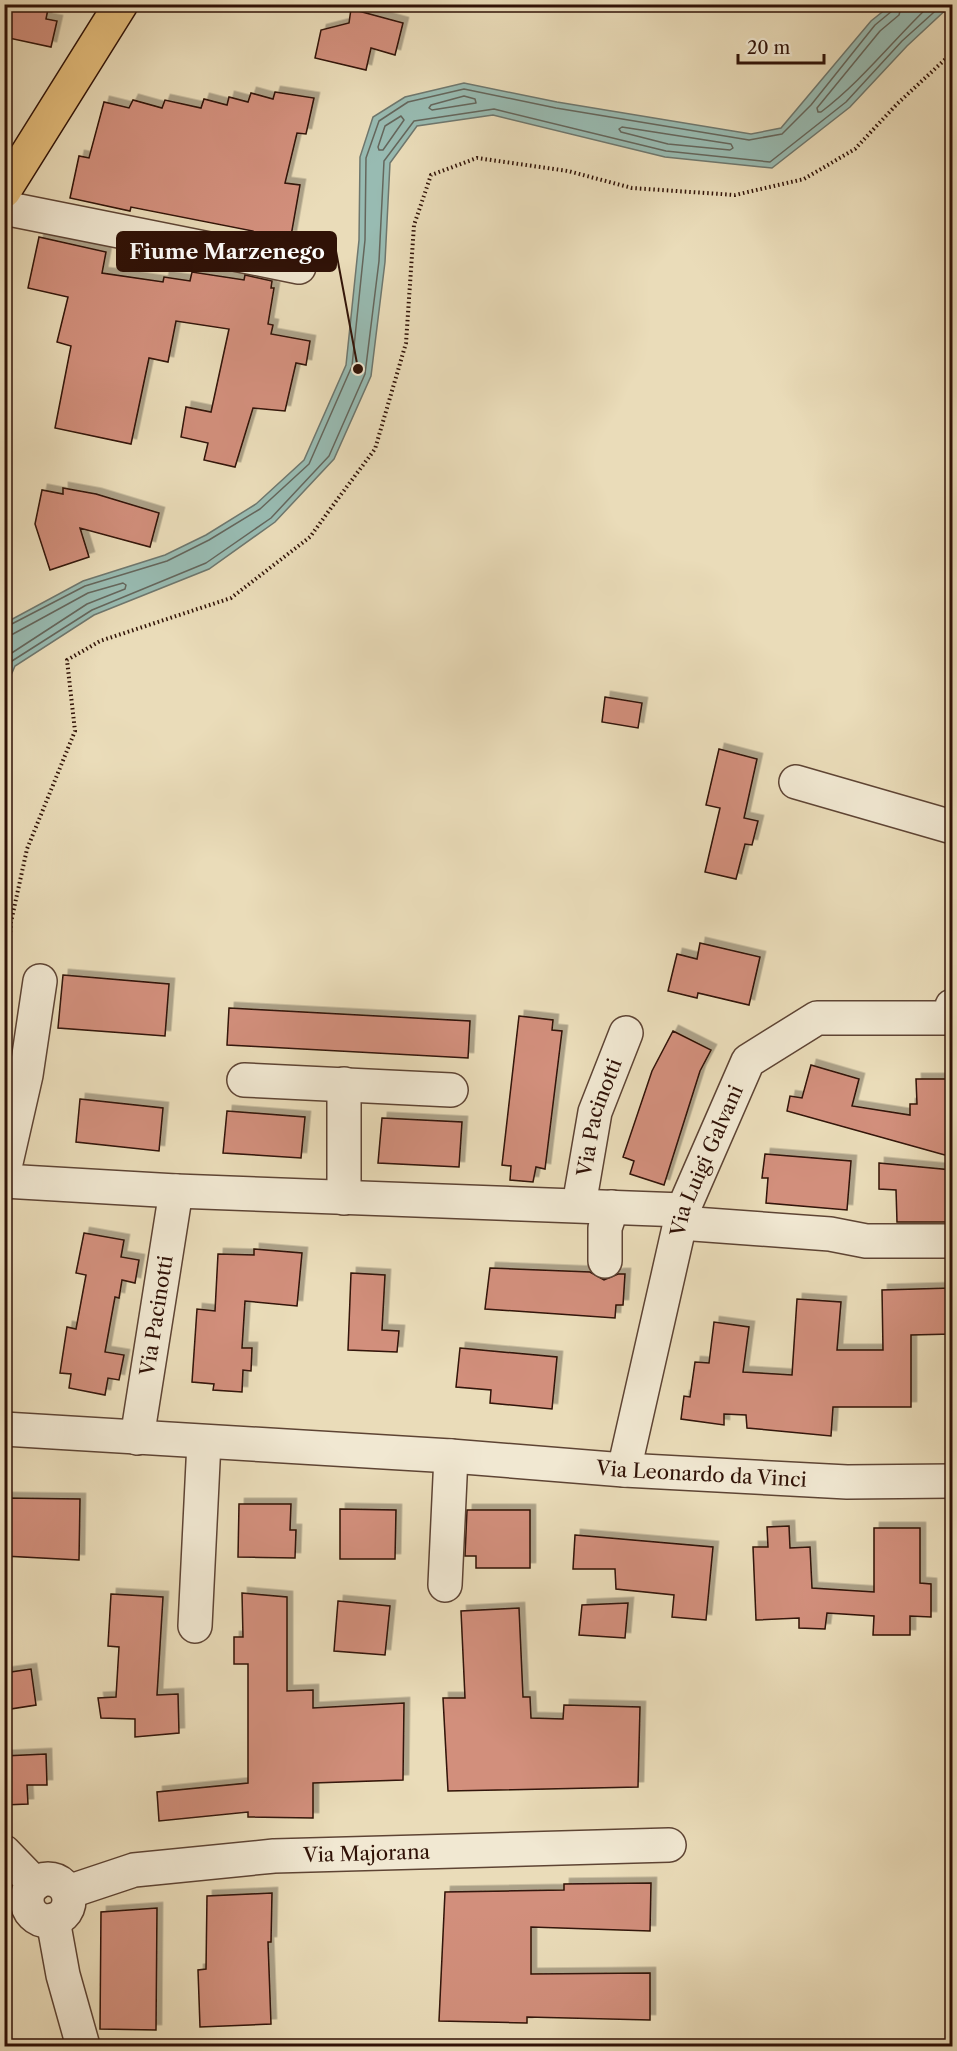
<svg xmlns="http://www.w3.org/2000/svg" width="957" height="2051" viewBox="0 0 957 2051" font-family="'Libre Caslon Text',serif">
<defs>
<filter id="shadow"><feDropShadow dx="5.5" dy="-5.5" stdDeviation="0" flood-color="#0004"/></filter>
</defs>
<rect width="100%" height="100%" fill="#eadcb9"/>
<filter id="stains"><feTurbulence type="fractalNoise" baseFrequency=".00333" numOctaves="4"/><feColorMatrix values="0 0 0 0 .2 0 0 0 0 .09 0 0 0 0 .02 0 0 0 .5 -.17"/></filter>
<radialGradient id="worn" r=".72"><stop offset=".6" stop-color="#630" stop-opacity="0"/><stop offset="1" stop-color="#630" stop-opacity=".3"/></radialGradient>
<path fill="#98bbb2" stroke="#6e776e" stroke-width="1.5" d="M 891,5 L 951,5 L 907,46 L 850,107 L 772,168 L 665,157 L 493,115 L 417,126 L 390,163 L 385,262 L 371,376 L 334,459 L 275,522 L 209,569 L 94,615 L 15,666 L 5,689 L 5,623 L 83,581 L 165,555 L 206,535 L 256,504 L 304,460 L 346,365 L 359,240 L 360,157 L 373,117 L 405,97 L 464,83 L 557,102 L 751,134 L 781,128 L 871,21 Z"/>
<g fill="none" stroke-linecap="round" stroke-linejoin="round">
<path stroke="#64665c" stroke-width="1.5" d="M 902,4 L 899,15 L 880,31 L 817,108 L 818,112 L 821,112 C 862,81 894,39 931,4
M 464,96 L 475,99 L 476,103 L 432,110 L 429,108 L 431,105 Z
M 401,116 L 404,120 L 383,150 L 379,150 L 378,147 L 385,126 Z
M 622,127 L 731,144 L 733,148 L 730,150 L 668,144 L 621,132 L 619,129 Z
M 4,628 L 85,586 L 167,561 L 209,540 L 260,509 L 309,464 L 352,366 L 365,240 L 366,158 L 379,121 L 408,102 L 464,89 L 556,108 L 749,140 L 782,134 L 811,105 L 875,25 L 892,11 L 894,4
M 4,635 L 13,634 L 88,593 L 123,583 L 126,585 L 125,589 L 87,604 L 4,658
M 4,674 L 12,661 L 92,610 L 206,563 L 271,518 L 329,456 L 365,374 L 379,261 L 384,161 L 414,121 L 494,109 L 666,151 L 770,162 L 846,102 L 902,41 L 943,4"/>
</g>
<path fill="#d28f7c" stroke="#301207" stroke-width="1.5" filter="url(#shadow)" d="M 4,4 L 49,4 L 46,19 L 57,21 L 51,47 L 4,37 Z
M 351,9 L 403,23 L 395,55 L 371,48 L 366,70 L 315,58 L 321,30 L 349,23 Z
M 275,92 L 314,98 L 306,134 L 297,133 L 285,183 L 300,185 L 291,236 L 281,235 L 279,244 L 252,238 L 253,231 L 131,207 L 130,211 L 70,198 L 79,156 L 89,158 L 104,102 L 129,108 L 133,100 L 162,108 L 165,100 L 201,108 L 204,99 L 227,105 L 229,97 L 248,102 L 251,93 L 273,99 Z
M 39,237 L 106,252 L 102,273 L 163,282 L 164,277 L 190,281 L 192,272 L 244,280 L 245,275 L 272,281 L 271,288 L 274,288 L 268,324 L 273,325 L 271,334 L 310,341 L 306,365 L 296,363 L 285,411 L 253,408 L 235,467 L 204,460 L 208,443 L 181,437 L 186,407 L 211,412 L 229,329 L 176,321 L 168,362 L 149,358 L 131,444 L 55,428 L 71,346 L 57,342 L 68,297 L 28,288 Z
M 63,488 L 96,494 L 159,513 L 150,547 L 80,528 L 89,557 L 50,570 L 35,524 L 42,490 L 63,494 Z
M 605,697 L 642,703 L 638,728 L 602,722 Z
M 719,749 L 757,759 L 744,818 L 758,821 L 752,845 L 745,844 L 736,879 L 705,872 L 720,808 L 706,805 Z
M 700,943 L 760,957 L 749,1005 L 698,993 L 697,998 L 668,991 L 677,954 L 697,959 Z
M 63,975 L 169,984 L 165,1036 L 58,1028 Z
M 229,1008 L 470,1021 L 468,1058 L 227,1045 Z
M 519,1016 L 553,1020 L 552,1030 L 562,1031 L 545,1169 L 536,1167 L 533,1182 L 510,1180 L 511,1166 L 502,1165 Z
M 673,1031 L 711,1050 L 700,1071 L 664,1185 L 630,1174 L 634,1161 L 623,1157 L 652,1071 Z
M 811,1065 L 859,1079 L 852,1106 L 910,1115 L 910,1104 L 917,1104 L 916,1079 L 952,1079 L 952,1157 L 787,1111 L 790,1096 L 802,1098 Z
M 80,1099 L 163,1108 L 159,1151 L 76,1142 Z
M 227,1111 L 305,1117 L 301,1158 L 223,1153 Z
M 382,1118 L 462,1122 L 459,1167 L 378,1163 Z
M 765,1154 L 851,1161 L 847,1210 L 766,1203 L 768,1178 L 762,1178 Z
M 879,1163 L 952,1170 L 952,1222 L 897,1222 L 896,1190 L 879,1189 Z
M 84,1233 L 124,1240 L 121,1257 L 139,1260 L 135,1283 L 122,1280 L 119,1298 L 115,1297 L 105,1352 L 124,1355 L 119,1380 L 108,1378 L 105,1395 L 69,1388 L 71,1374 L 60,1373 L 67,1327 L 76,1329 L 86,1275 L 76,1273 Z
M 254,1249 L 302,1253 L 297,1306 L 245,1301 L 242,1348 L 252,1348 L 251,1371 L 243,1370 L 242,1392 L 213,1390 L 214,1384 L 192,1382 L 197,1309 L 215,1311 L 218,1254 L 254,1255 Z
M 490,1268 L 590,1272 L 604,1280 L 618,1274 L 625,1274 L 623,1305 L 616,1305 L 615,1318 L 485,1309 Z
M 351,1273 L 385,1275 L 382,1330 L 399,1331 L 397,1352 L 348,1350 Z
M 952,1288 L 952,1334 L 911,1335 L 911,1407 L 833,1407 L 831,1436 L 747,1428 L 746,1415 L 724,1414 L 724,1425 L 681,1419 L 684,1396 L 690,1397 L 695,1362 L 709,1363 L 714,1322 L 749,1327 L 743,1372 L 792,1375 L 797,1299 L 841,1302 L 837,1350 L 883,1350 L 882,1290 Z
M 460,1348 L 557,1357 L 552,1409 L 490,1403 L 491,1390 L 456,1387 Z
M 4,1498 L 80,1499 L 79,1560 L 4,1556 Z
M 239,1504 L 291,1504 L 290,1530 L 296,1530 L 295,1558 L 238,1557 Z
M 340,1509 L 396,1510 L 395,1559 L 340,1559 Z
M 467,1510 L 530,1510 L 530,1568 L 476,1568 L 476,1556 L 465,1556 Z
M 789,1526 L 790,1548 L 810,1547 L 812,1588 L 874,1592 L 874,1528 L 920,1528 L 920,1583 L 931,1584 L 931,1617 L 910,1616 L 910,1635 L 873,1635 L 874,1616 L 827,1613 L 825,1629 L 799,1628 L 799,1618 L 756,1620 L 753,1547 L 768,1547 L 767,1527 Z
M 575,1535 L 713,1547 L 706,1620 L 672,1617 L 674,1595 L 616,1589 L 615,1569 L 573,1569 Z
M 242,1593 L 287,1597 L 287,1691 L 313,1690 L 313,1708 L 404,1703 L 403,1780 L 313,1783 L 313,1818 L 248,1817 L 248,1812 L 159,1821 L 157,1792 L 248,1783 L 248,1664 L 234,1664 L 234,1637 L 243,1637 Z
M 111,1594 L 163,1597 L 157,1695 L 178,1694 L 179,1733 L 135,1737 L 135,1719 L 101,1718 L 98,1698 L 116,1697 L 119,1647 L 108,1646 Z
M 338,1601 L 390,1606 L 385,1655 L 334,1651 Z
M 628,1603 L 625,1638 L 579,1635 L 582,1605 Z
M 519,1608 L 523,1697 L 530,1697 L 531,1718 L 563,1719 L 564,1705 L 640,1707 L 638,1787 L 448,1791 L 443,1698 L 465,1698 L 461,1611 Z
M 31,1669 L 36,1705 L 4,1710 L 4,1673 Z
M 46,1754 L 47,1785 L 27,1785 L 28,1804 L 4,1805 L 4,1756 Z
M 651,1883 L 650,1931 L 531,1927 L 531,1974 L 650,1973 L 650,2020 L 527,2017 L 527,2023 L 439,2021 L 445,1892 L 564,1890 L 564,1884 Z
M 272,1893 L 271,1942 L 268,1942 L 271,2024 L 200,2027 L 198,1970 L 206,1969 L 207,1896 Z
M 157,1908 L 156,2030 L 100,2029 L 101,1912 Z"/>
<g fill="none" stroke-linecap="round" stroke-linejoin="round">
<g stroke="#5e4434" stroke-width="36">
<g id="minor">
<path d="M 4,208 L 299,267"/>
<path d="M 796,782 L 952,827"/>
<path d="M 244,1080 L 451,1090"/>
<path d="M 4,1181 L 176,1191 L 683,1210"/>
<path d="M 5,1181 L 5,1167 L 26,1075 L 40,981"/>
<path d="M 344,1198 L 344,1084"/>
<path id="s1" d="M 579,1205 L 595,1112 L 626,1033"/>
<path d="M 680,1223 L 830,1234 L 866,1241 L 952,1241"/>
<path d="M 605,1261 L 605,1228 L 612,1207"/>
<path id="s2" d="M 4,1429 L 451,1456 L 624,1470 L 847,1482 L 952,1481"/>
<path id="s3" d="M 137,1438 L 176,1191"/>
<path id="s4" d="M 624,1470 L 683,1210 L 748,1061 L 817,1018 L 950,1018 L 952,1006"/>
<path d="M 445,1585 L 451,1456"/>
<path d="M 195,1626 L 204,1442"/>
<path d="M 4,1852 L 35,1884"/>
<circle cx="48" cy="1900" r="21"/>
<path id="s5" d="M 68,1892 L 134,1870 L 274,1856 L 669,1845"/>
<path d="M 53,1920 L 63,1975 L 83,2046"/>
</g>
</g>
<g stroke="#301207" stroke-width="36">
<path id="major" d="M 4,191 L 121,4"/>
</g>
<path stroke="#301207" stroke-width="4" stroke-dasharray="1.5 3" stroke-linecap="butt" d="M 6,986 L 11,922 L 27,849 L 75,731 L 67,660 L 100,641 L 231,598 L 310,537 L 331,508 L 375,449 L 406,343 L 414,225 L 431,175 L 477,158 L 568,171 L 632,188 L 735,195 L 804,179 L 855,149 L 897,104 L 952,53"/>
<use href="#minor" stroke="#f1e8d2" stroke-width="33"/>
<use href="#major" stroke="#e5be7c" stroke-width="33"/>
</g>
<g text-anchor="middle" stroke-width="5" stroke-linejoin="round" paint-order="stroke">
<g font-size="20" fill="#301207" stroke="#f1e8d2">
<text dy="7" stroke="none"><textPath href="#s1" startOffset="90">Via Pacinotti</textPath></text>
<text dy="7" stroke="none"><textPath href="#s4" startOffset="321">Via Luigi Galvani</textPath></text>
<text dy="7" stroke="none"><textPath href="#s3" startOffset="124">Via Pacinotti</textPath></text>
<text dy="7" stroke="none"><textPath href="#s2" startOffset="699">Via Leonardo da Vinci</textPath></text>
<text dy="7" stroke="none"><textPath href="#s5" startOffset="303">Via Majorana</textPath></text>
</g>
</g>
<path fill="none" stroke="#301207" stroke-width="2" d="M358 369L336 251"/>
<circle fill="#301207" stroke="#f1e8d2" stroke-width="2" cx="358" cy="369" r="6"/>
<rect fill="#301207" stroke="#301207" stroke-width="2" x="117" y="232" width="219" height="39" rx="6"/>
<g font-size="21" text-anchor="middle" font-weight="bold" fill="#fff">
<text x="227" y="259">Fiume Marzenego</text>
</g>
<rect width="957" height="2051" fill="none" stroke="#eadcb9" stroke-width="24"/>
<rect x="6" y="6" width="945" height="2039" fill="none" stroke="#301207" stroke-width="3"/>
<rect x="12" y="12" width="933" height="2027" fill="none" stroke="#301207" stroke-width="1.5"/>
<path d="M738 54v9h86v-9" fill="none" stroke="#301207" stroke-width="3"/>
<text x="747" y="54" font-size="18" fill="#301207" stroke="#f1e8d2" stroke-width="4.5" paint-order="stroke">20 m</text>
<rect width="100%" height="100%" filter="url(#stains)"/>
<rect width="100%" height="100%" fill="url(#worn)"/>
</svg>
